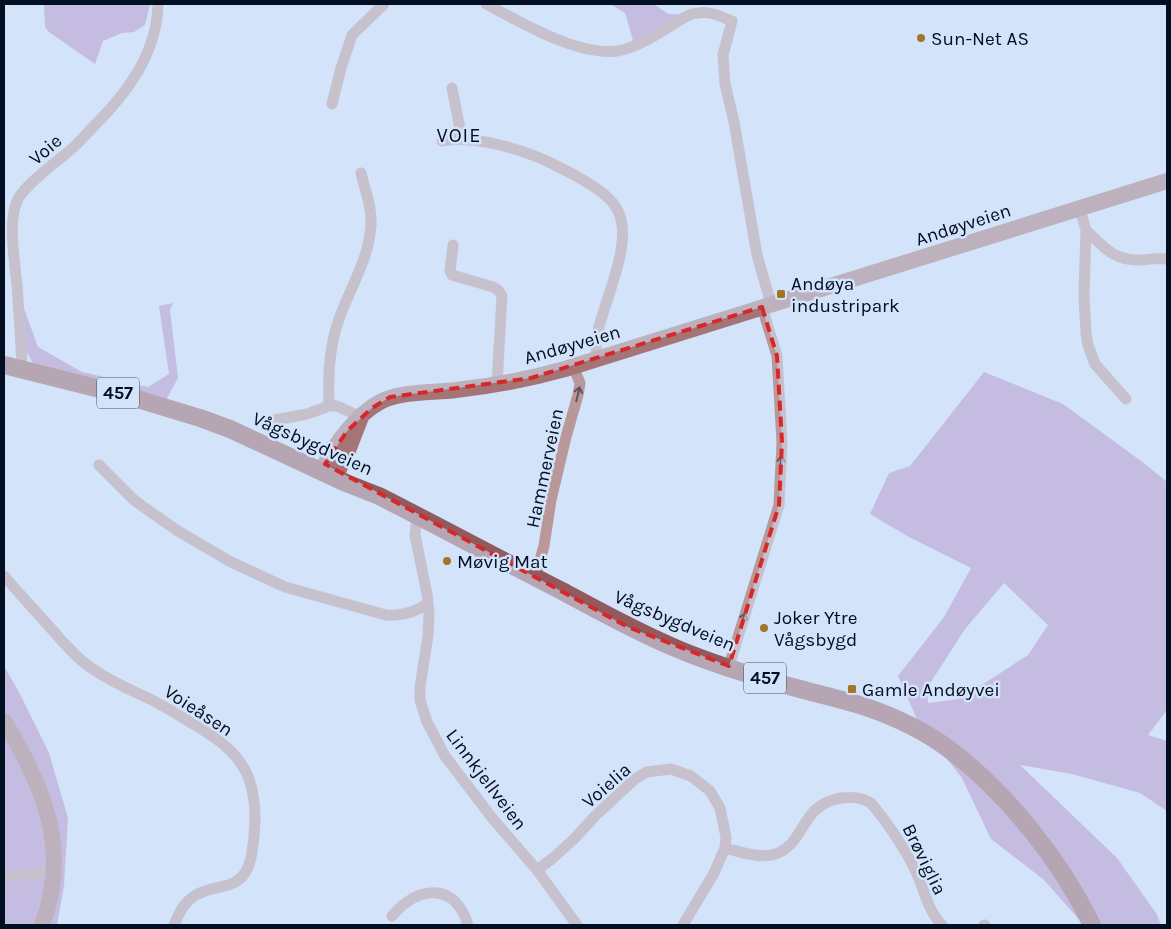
<svg xmlns="http://www.w3.org/2000/svg" width="1171" height="929" viewBox="0 0 1171 929" font-family="Karla,sans-serif">
<rect width="100%" height="100%" fill="#d2e3fa"/>
<path fill="#b58dc5" fill-rule="evenodd" d="M 44,4 L 150,4 L 145,25 L 134,32 L 122,33 L 103,41 L 95,64 L 49,32 L 45,27 Z
M 610,4 L 654,4 L 668,14 L 697,15 L 635,47 L 625,13 Z
M 14,281 L 38,347 L 82,372 L 148,387 L 169,374 L 159,306 L 173,303 L 170,310 L 178,378 L 166,400 L 35,367 L 17,335 Z
M 984,372 L 1063,404 L 1145,464 L 1167,482 L 1167,710 L 1148,735 L 1167,741 L 1167,811 L 1140,793 L 1072,774 L 1020,765 L 1117,858 L 1156,913 L 1161,925 L 1084,925 L 1044,880 L 991,839 L 962,778 L 919,724 L 898,676 L 944,617 L 971,568 L 909,537 L 870,514 L 889,473 L 910,466 ZM 1004,583 L 1048,625 L 1028,655 L 988,681 L 959,699 L 928,703 L 927,688 L 965,629 Z
M 4,666 L 20,694 L 49,753 L 68,818 L 64,886 L 57,925 L 4,925 Z"/>
<g fill="none" stroke-linecap="round" stroke-linejoin="round">
<path stroke="#ba9899" stroke-width="11" d="M 486,4 C 520,22 577,56 617,51 C 636,48 656,35 672,25 C 680,20 689,13 699,13 C 711,11 722,17 732,21 L 723,55 L 725,84 L 734,122 L 757,255 L 771,304
M 452,88 L 462,139
M 332,104 L 341,68 L 352,35 L 384,4
M 442,141 C 475,135 521,149 551,163 C 571,173 609,191 618,211 C 631,237 613,281 605,307 C 599,327 594,336 597,358
M 1080,209 L 1086,230 L 1084,296 L 1086,334 L 1088,345 L 1095,364 L 1126,399
M 1086,230 C 1103,246 1113,261 1140,260 C 1150,260 1156,257 1167,259
M 453,245 L 450,271 L 452,275 L 493,287 L 498,290 L 502,296 L 497,384
M 22,369 C 21,341 19,313 17,286 C 15,262 7,220 18,199 C 26,184 55,163 68,152 C 78,144 86,134 95,125 C 128,92 157,53 158,4
M 361,417 L 337,406 L 329,406 C 328,376 329,347 339,319 C 350,288 369,259 371,225 C 372,206 365,191 361,173
M 270,421 L 307,414 L 329,406
M 99,465 L 134,500 L 145,508 L 178,531 L 231,562 L 285,587 L 386,615 C 402,616 414,613 427,604
M 420,517 L 416,525 L 415,535 L 427,594 L 429,614 L 428,636 L 420,687 L 420,700 L 427,722 L 445,756 L 493,819 L 537,870 L 577,925
M 4,576 C 23,598 43,619 62,641 C 71,650 79,660 90,667 C 109,681 129,689 150,699 C 164,706 177,714 190,722 C 208,733 227,744 240,762 C 252,778 255,800 255,820 C 254,835 254,850 249,865 C 239,892 215,883 196,895 C 184,902 179,913 174,925
M 535,577 L 544,546 L 551,500 L 566,437 L 578,395 L 580,383 L 573,366
M 729,666 L 779,505 L 782,442 L 777,356 L 762,307
M 725,848 C 741,852 762,860 778,853 C 807,840 800,805 841,798 C 852,797 861,797 871,803 C 889,825 905,847 917,874 C 925,892 928,911 942,925
M 537,870 L 553,858 L 575,838 L 595,816 L 635,779 L 647,772 L 671,769 L 691,776 L 710,791 L 720,808 L 726,837 L 725,848 L 714,873 L 683,925
M 4,876 L 32,875 L 55,871
M 392,916 C 418,885 455,882 468,925
M 984,925 L 985,925"/>
<path stroke="#a57476" stroke-width="16" d="M 361,417 L 347,453 L 338,471 L 328,473 L 325,464 C 336,442 358,414 380,402 C 400,391 433,393 456,390 C 493,386 529,379 565,369 L 1167,181
M 4,721 C 43,785 71,850 42,925"/>
<path stroke="#94595d" stroke-width="18" d="M 4,365 L 124,395 L 200,418 L 230,429 L 346,483 L 379,496 C 440,527 501,560 562,591 C 599,611 635,631 673,647 C 712,664 759,678 800,689 C 822,695 844,700 866,707 C 895,717 925,731 950,750 C 1007,793 1061,861 1092,925"/>
</g>
<defs><path id="oneway-shaft" d="M-6 0H5M1.5-3L5.5 0L1.5 3" fill="none" stroke-width="1.6" stroke-linecap="round" stroke-linejoin="round" transform="scale(1.25)"/></defs>
<g stroke="#5e535e">
<use href="#oneway-shaft" transform="translate(578 394) rotate(-77)"/>
<use href="#oneway-shaft" transform="translate(781 463) rotate(-86)"/>
<use href="#oneway-shaft" transform="translate(743 620) rotate(-71)"/>
</g>
<path d="M0 0H1171V929H0ZM 762,307 L 777,356 L 782,442 L 779,505 L 729,666 L 628,627 L 325,464 L 347,431 L 372,408 L 390,397 L 531,378 Z" fill="#d2e3fa" fill-opacity=".55" fill-rule="evenodd"/>
<path fill="none" stroke="#d62828" stroke-width="4" stroke-dasharray="10 6" stroke-linejoin="round" d="M 762,307 L 777,356 L 782,442 L 779,505 L 729,666 L 628,627 L 325,464 L 347,431 L 372,408 L 390,397 L 531,378 Z"/>
<g fill="#a37527" stroke="#d2e3fa" stroke-width="2">
<circle cx="921" cy="38" r="5"/>
<rect x="776" y="289" width="10" height="10" rx="2.5"/>
<circle cx="447" cy="561" r="5"/>
<circle cx="764" cy="628" r="5"/>
<rect x="847" y="684" width="10" height="10" rx="2.5"/>
</g>
<g text-anchor="middle" stroke-width="5" stroke-linejoin="round" paint-order="stroke">
<g fill="#d2e3fa" stroke="#404e63" stroke-width="1">
<rect x="97" y="377.5" width="42" height="31" rx="4"/>
<rect x="744" y="662.5" width="42" height="31" rx="4"/>
</g>
<g font-size="18" font-weight="bold" fill="#020e22">
<text x="118" y="399">457</text>
<text x="765" y="684">457</text>
</g>
<g font-size="19" fill="#020e22" stroke="#d2e3fa" text-anchor="start">
<text x="931" y="45">Sun-Net AS</text>
<text x="791" y="290">Andøya<tspan x="791" dy="22">industripark</tspan></text>
<text x="457" y="568">Møvig Mat</text>
<text x="774" y="624">Joker Ytre<tspan x="774" dy="22">Vågsbygd</tspan></text>
<text x="862" y="696">Gamle Andøyvei</text>
</g>
<g font-size="19" fill="#020e22" stroke="#d2e3fa">
<text transform="translate(45 149) rotate(-41)" y="7">Voie</text>
<text transform="translate(963 224) rotate(-18)" y="7">Andøyveien</text>
<text transform="translate(572 344) rotate(-16)" y="7">Andøyveien</text>
<text transform="translate(313 443) rotate(24)" y="7">Vågsbygdveien</text>
<text transform="translate(544 468) rotate(-78)" y="7">Hammerveien</text>
<text transform="translate(675 620) rotate(23)" y="7">Vågsbygdveien</text>
<text transform="translate(199 710) rotate(33)" y="7">Voieåsen</text>
<text transform="translate(487 779) rotate(53)" y="7">Linnkjellveien</text>
<text transform="translate(606 785) rotate(-41)" y="7">Voielia</text>
<text transform="translate(925 859) rotate(64)" y="7">Brøviglia</text>
</g>
<g font-size="20" letter-spacing="1" fill="#020e22" stroke="#d2e3fa">
<text x="459" y="142">VOIE</text>
</g>
</g>
<rect width="1171" height="929" fill="none" stroke="#020e22" stroke-width="10"/>
</svg>
